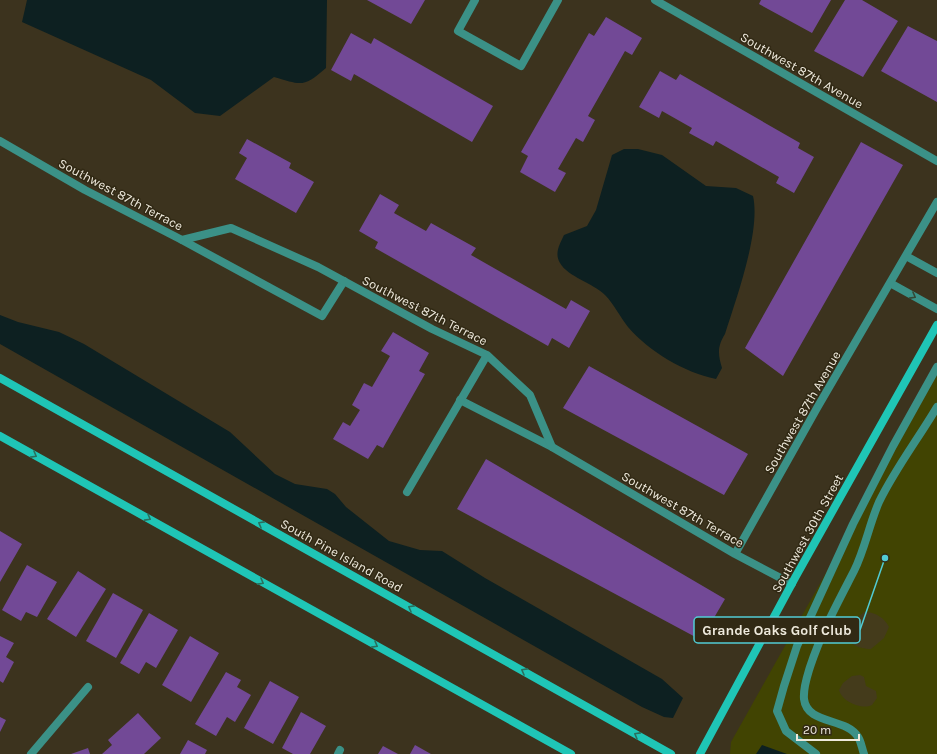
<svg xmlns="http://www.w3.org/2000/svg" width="937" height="754" viewBox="0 0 937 754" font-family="Karla,sans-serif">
<rect width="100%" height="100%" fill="#3c331e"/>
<path fill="#414402" d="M 937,375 L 937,754 L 730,754 L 731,742 Z"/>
<path fill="#443b1b" d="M 864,612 C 874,611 885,618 889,627 L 884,638 L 871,649 C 859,649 841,643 853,628 L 859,628 L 856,619 Z
M 852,676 L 860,675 L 864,677 L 866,686 L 876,691 L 877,698 L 872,705 C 862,710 842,702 839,690 L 843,683 Z"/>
<path fill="#0d2021" d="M 27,0 L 327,0 L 326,68 C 303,88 302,85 274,77 L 220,116 L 195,113 L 151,80 L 22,22 Z
M 624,149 L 638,149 L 662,155 L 706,186 L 736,188 L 753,196 C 761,231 736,299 725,334 C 717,347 718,354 722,368 L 716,379 C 683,372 650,352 628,327 C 620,317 614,304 605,295 C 593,283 568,277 560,263 C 554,253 560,244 564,235 L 587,226 L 596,210 L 612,155 Z
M 0,315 L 18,322 L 59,332 L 84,344 L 230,432 L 275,474 L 295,484 L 327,489 L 335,494 L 346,507 L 389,541 L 420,550 L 442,551 L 485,578 L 662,679 L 683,698 L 673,718 L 664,717 L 642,707 L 0,344 Z
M 762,745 L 787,754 L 756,754 Z"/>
<path fill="#724996" d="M 367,0 L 425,0 L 411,24 Z
M 761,0 L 831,0 L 812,33 L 759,4 Z
M 845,0 L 862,0 L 898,21 L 863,77 L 814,51 Z
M 606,17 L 642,38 L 632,55 L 625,51 L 588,116 L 595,120 L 583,142 L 576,138 L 558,169 L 566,173 L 555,192 L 520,172 L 528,156 L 521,152 L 589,33 L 594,36 Z
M 908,26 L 937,41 L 937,102 L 881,71 Z
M 351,33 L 371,44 L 374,38 L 493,106 L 472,142 L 354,74 L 351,81 L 331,70 Z
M 660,71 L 676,80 L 680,74 L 800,143 L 798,148 L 814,157 L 794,193 L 776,183 L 779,177 L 716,141 L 713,146 L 689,133 L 692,128 L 662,111 L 659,118 L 639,107 Z
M 247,139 L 291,163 L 289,168 L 314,182 L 296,213 L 235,179 L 247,158 L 239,153 Z
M 861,142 L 903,165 L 783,376 L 745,348 Z
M 380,194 L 399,205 L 394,213 L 426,231 L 431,223 L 476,248 L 471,255 L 566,309 L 571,300 L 590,311 L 569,348 L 552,338 L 548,346 L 375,248 L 378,242 L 359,231 Z
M 393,332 L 429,353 L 419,371 L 425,374 L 383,448 L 377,445 L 368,459 L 333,439 L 343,422 L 350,426 L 360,410 L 352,405 L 364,383 L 372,387 L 390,356 L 381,351 Z
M 589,366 L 748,454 L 724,495 L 563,408 Z
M 486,459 L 725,599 L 701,640 L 457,509 Z
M 0,531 L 22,544 L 0,582 Z
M 27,565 L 57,582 L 37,617 L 26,612 L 21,621 L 2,610 Z
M 78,571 L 106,589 L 76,637 L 47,619 Z
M 113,593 L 143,610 L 116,658 L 86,641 Z
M 149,613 L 178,630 L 156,668 L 146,662 L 139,674 L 120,663 Z
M 0,636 L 14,643 L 6,657 L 14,662 L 3,683 L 0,681 Z
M 190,636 L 219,653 L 191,702 L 162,685 Z
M 226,672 L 241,680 L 237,687 L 251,695 L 235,722 L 227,717 L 216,736 L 195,724 Z
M 270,681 L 299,697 L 273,744 L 244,728 Z
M 301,712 L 326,726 L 310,754 L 293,754 L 282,748 Z
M 138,713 L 161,738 L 144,754 L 102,754 L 112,745 L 108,740 Z
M 0,717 L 6,720 L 0,732 Z
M 188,740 L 207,750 L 205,754 L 180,754 Z
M 415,745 L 431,754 L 410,754 Z
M 383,746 L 398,754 L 378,754 Z
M 88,748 L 90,754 L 71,754 Z"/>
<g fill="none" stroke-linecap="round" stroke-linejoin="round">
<path stroke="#3b9187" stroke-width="8" d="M 475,0 L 458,31 L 521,66 L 558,0
M 182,240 L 322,316 L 344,281
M 460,400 L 552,447
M 816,754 L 786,731 L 777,711 L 784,686 L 797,646 L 853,524 L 893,446 L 937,367
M 864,754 C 862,749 861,741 858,737 C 846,717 807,725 804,699 C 803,688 807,677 810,667 C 822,631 837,604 854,571 C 865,549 869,525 879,502 C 895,469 918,439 937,407"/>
<path stroke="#3b9187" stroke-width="8" d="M 655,0 L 937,161
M 0,141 L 85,190 L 182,240 L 231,228 L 318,267 L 432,329 L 487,355 L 530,395 L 552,447 L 735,554 L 792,584
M 906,256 L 937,273
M 890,283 L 937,309
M 407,492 L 487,355
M 735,554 L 817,408 L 937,202
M 31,754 L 88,687
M 338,754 L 340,750"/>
<path stroke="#1fc5b6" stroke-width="8" d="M 0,378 L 671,754
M 0,436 L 571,754
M 700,754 L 796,576 L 937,325"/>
</g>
<defs><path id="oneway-chevron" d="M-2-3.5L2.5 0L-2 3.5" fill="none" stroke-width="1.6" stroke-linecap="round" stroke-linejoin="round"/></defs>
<use stroke="#344836" href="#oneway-chevron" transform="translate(913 296) rotate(29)"/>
<g stroke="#296f5d">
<use href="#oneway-chevron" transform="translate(34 455) rotate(29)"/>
<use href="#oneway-chevron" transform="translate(148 518) rotate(29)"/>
<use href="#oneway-chevron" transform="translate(261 524) rotate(-151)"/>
<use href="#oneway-chevron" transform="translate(261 582) rotate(29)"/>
<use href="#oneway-chevron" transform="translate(411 608) rotate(-151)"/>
<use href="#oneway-chevron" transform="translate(375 645) rotate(29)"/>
<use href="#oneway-chevron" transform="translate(524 671) rotate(-151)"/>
<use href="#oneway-chevron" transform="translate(637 735) rotate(-151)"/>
</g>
<g text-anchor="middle" stroke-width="3" stroke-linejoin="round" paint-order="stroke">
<g font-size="13" fill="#eee9dc" stroke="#312914">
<text transform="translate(802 70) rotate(30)" y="5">Southwest 87th Avenue</text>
<text transform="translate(121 194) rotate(28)" y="5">Southwest 87th Terrace</text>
<text transform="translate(425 310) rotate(27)" y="5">Southwest 87th Terrace</text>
<text transform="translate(802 412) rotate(-60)" y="5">Southwest 87th Avenue</text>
<text transform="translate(683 509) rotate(30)" y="5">Southwest 87th Terrace</text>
<text transform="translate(807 533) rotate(-61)" y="5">Southwest 30th Street</text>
<text transform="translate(342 555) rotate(29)" y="5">South Pine Island Road</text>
</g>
</g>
<path fill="none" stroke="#51ccd5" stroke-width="1.5" d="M885 558L860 630"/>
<circle fill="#51ccd5" stroke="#312914" stroke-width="1.5" cx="885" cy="558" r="4"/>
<rect fill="#312914" stroke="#51ccd5" stroke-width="1.5" x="694" y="617" width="166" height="26" rx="4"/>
<g font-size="14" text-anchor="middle" font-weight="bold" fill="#eee9dc">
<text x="777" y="635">Grande Oaks Golf Club</text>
</g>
<path d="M797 734v6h62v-6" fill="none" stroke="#eee9dc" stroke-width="2"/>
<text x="803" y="734" font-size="12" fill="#eee9dc" stroke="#312914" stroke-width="3" paint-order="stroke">20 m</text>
</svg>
